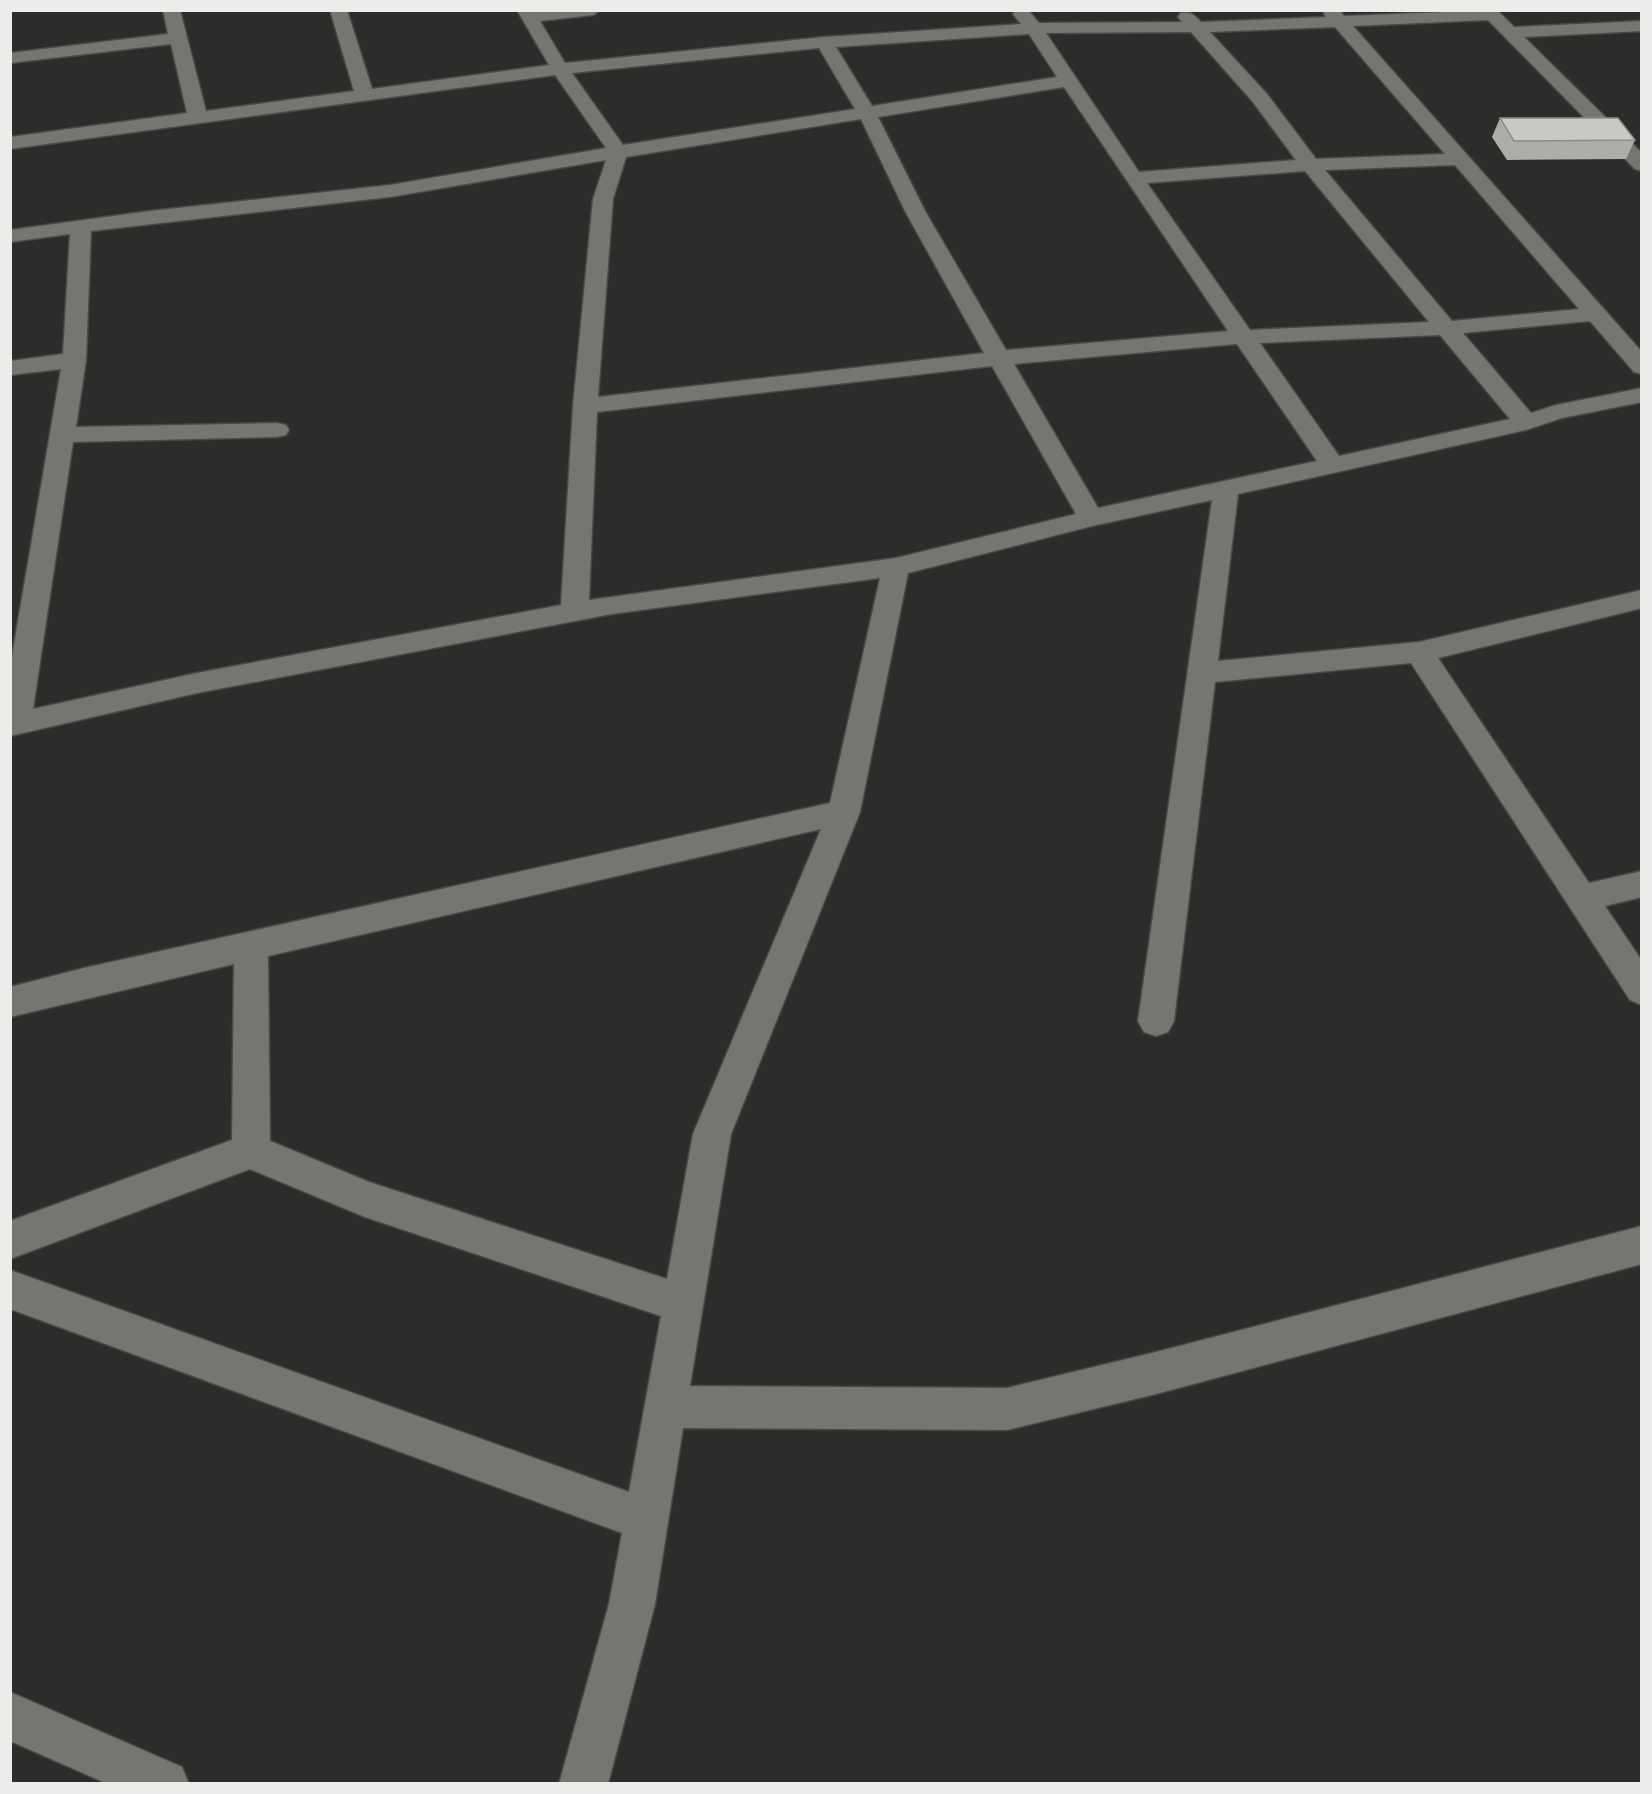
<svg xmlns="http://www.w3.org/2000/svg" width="1652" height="1794" viewBox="0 0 1652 1794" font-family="'Open Sans',sans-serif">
<rect width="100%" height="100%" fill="#2b2d2a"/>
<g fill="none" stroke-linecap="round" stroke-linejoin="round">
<g stroke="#484946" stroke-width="3">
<path id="minor" d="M 163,10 L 180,10 L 206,111 L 354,91 L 330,10 L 347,10 L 372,89 L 549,65 L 517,10 L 601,10 L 593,15 L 540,21 L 565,63 L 824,37 L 1021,24 L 1013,14 L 1016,10 L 1028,10 L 1039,23 L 1182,22 L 1178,17 L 1181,13 C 1191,11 1194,15 1201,22 L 1326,17 L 1322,10 L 1340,10 L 1344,16 L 1497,10 L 1514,27 L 1642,21 L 1642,31 L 1524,37 L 1642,153 L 1642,171 L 1635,169 L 1488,20 L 1353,26 L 1642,352 L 1642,374 L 1634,372 L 1590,321 L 1463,333 L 1531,413 L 1556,405 L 1642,388 L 1642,402 L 1562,418 L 1526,430 L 1238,494 L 1218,661 L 1419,642 L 1642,590 L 1642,608 L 1438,658 L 1589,883 L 1642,871 L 1642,897 L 1605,906 L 1642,961 L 1642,1005 L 1630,1000 L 1411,663 L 1215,682 L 1174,1021 L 1168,1032 L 1156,1036 L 1144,1032 L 1138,1021 L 1212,500 L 1092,526 L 908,573 L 860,812 L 731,1134 L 690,1386 L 1007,1388 L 1156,1352 L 1642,1226 L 1642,1264 L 1156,1394 L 1007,1430 L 683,1428 L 655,1604 L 608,1784 L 559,1784 L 609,1604 L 622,1533 L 10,1309 L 10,1270 L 629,1492 L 661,1316 L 365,1217 L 250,1169 L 10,1259 L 10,1221 L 232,1140 L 234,964 L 10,1017 L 10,987 L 84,968 L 830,803 L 880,578 L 612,614 L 197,693 L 10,736 L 10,668 L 61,369 L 10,375 L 10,361 L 63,354 L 70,234 L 10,242 L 10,230 L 150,211 L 390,185 L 606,148 L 555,75 L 10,149 L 10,137 L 187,113 L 171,44 L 10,63 L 10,53 L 168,34 ZM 1335,27 L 1445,154 L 1316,159 L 1267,94 L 1210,32 ZM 1191,32 L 1253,102 L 1296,160 L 1139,172 L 1046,33 ZM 1029,34 L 1057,77 L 872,106 L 836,47 ZM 819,48 L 855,109 L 623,145 L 572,73 ZM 1064,87 L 1228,331 L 1006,350 L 925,211 L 878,117 ZM 861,119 L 905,211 L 984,353 L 598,397 L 613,199 L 626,157 ZM 606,160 L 593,199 L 573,406 L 561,605 L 197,673 L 33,709 L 73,442 L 277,437 L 286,435 L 289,430 L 286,425 L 277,423 L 76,427 L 86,360 L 91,231 L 390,197 ZM 1455,165 L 1579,309 L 1452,321 L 1325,170 ZM 1305,171 L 1429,322 L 1250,330 L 1147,183 ZM 1440,335 L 1510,419 L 1339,456 L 1260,343 ZM 1237,344 L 1317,461 L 1098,508 L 1014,364 ZM 992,366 L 1076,514 L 896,558 L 589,600 L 597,412 ZM 821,829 L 693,1134 L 667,1279 L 369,1182 L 270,1141 L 268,956 Z
M 10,1692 L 182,1767 L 189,1784 L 108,1784 L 10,1741 Z"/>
</g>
<use href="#minor" fill="#747672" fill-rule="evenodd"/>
</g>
<path fill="#acaeaa" d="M 1500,118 L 1635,140 L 1626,159 L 1507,160 L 1492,137 Z"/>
<path fill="#c8cac6" stroke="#8c8d8b" stroke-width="1.5" d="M 1500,118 L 1618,118 L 1635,140 L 1514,141 Z"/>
<rect width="1652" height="1794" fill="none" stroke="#ecedeb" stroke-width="24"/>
</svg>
